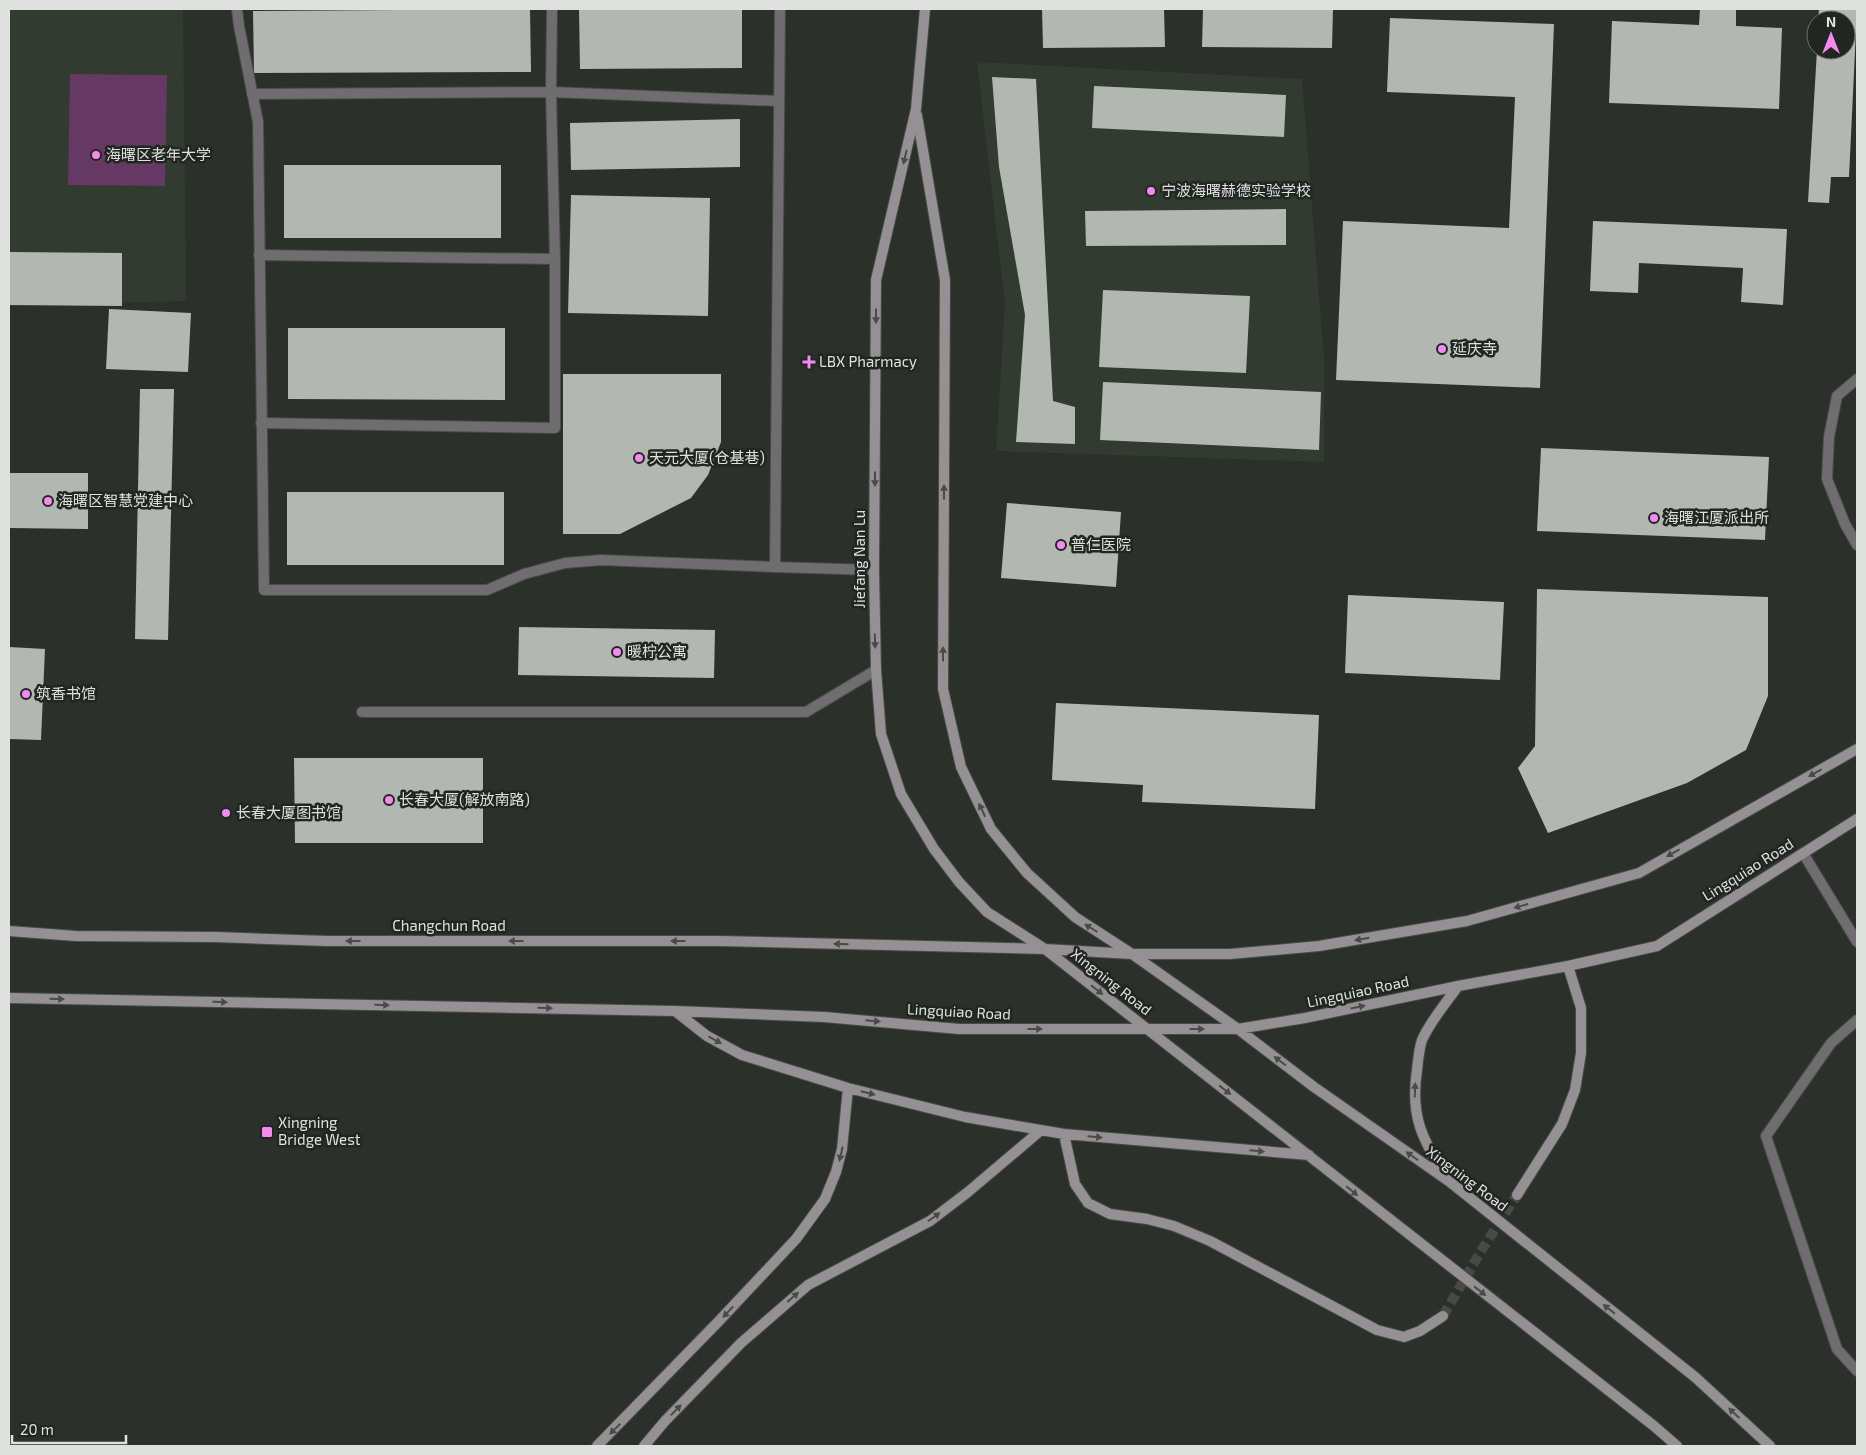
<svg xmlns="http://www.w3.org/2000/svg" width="1866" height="1455" viewBox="0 0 1866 1455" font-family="'Exo 2','Noto Sans SC',sans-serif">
<rect width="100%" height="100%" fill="#2b302a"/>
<path fill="#323b30" d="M 9,9 L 183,9 L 186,301 L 9,306 Z
M 977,62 L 1302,79 L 1324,359 L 1324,462 L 996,451 L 1005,304 Z"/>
<path fill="#653963" d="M 70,74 L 167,75 L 165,186 L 68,185 Z"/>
<path fill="#b2b8b1" d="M 530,9 L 531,72 L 254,73 L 253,11 Z
M 579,9 L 742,9 L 742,68 L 580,69 Z
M 1042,9 L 1164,9 L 1165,47 L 1043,48 Z
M 1203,9 L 1333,9 L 1332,48 L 1202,47 Z
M 1700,9 L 1736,9 L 1736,26 L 1782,28 L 1779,109 L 1609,103 L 1612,21 L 1699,25 Z
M 1819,9 L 1857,9 L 1849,177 L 1831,177 L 1829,203 L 1808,202 L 1817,50 L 1846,50 L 1846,20 L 1818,20 Z
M 1390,18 L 1554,24 L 1540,388 L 1336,380 L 1343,221 L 1509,228 L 1515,97 L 1387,92 Z
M 992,77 L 1036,79 L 1053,401 L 1075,407 L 1075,444 L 1016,442 L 1025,315 L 999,167 Z
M 1094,86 L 1286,95 L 1284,137 L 1092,128 Z
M 740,119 L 740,167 L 571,170 L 570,123 Z
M 284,165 L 501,165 L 501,238 L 284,238 Z
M 571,195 L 710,198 L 708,316 L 568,313 Z
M 1286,209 L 1286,245 L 1086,246 L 1085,211 Z
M 1593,221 L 1787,229 L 1783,305 L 1741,302 L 1743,268 L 1639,263 L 1638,293 L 1590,291 Z
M 9,252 L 122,253 L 122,306 L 9,305 Z
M 1103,290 L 1250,296 L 1246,373 L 1099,367 Z
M 109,309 L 191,313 L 188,372 L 106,369 Z
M 288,328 L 505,328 L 505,400 L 288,399 Z
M 563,374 L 721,374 L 721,442 L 708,475 L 691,498 L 620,534 L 563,534 Z
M 1103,382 L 1321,392 L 1319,450 L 1100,440 Z
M 140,389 L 174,389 L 168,640 L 135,639 Z
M 1541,448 L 1769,457 L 1765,540 L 1537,531 Z
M 9,473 L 88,473 L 88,529 L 9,528 Z
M 287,492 L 504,492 L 504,565 L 287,565 Z
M 1007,503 L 1121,512 L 1116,587 L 1001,578 Z
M 1537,589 L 1768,597 L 1768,696 L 1746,750 L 1687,783 L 1548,833 L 1518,768 L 1535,746 Z
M 1348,595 L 1504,602 L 1500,680 L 1345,673 Z
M 519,627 L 715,630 L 714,678 L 518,675 Z
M 9,647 L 45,649 L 41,740 L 9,739 Z
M 1056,703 L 1319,715 L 1315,809 L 1142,802 L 1143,785 L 1052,780 Z
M 294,758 L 483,758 L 483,843 L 295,843 Z"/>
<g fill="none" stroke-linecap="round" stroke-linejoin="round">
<path stroke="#464b45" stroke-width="10" stroke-dasharray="10 5" stroke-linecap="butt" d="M 1443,1316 L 1481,1251 L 1517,1195"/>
<g stroke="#484c47" stroke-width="12">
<path id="lane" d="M 252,94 L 551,92 L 552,9
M 259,255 L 555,259
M 1857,379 L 1837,396 L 1829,437 L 1827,479 L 1845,524 L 1857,545
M 261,423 L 555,428 L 555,259 L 551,92 L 779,101"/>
</g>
<g stroke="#484c47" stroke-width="12">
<path id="street" d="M 237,9 L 239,26 L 258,122 L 264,590 L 487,590 L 524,574 L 565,563 L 601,560 L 775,567
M 780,9 L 775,567 L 874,570
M 362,712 L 806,712 L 876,670
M 1803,853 L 1857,942
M 1857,1020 L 1831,1043 L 1766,1136 L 1837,1349 L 1857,1371"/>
</g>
<g stroke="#484c47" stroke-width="12">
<path id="secondary" d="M 925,9 L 916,109 L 876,280 L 874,570 L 876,670 L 881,734 L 901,794 L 934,849 L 959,882 L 987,912 L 1045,949 L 1654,1426 L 1677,1446
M 917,115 L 945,280 L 943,689 L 961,767 L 991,829 L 1027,873 L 1075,917 L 1132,954 L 1238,1029 L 1314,1087 L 1450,1182 L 1695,1377 L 1770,1446
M 9,931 L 76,936 L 215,937 L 327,941 L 720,941 L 1045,949 L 1132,954 L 1230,954 L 1319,946 L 1467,921 L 1639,873 L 1857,749
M 9,998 L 675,1011 L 824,1017 L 959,1029 L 1238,1029 L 1305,1018 L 1458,986 L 1568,966 L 1657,946 L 1857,819
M 675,1011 L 707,1036 L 742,1055 L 848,1088 L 965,1117 L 1064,1134 L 1309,1155
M 1064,1134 L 1075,1184 L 1088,1203 L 1110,1214 L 1147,1219 L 1174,1226 L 1210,1241 L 1377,1330 L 1404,1337 L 1420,1331 L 1443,1316
M 1446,1177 C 1422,1138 1410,1117 1417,1070 C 1418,1060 1419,1049 1422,1040 C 1431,1020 1446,1003 1458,986
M 1517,1195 L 1562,1124 L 1575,1090 L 1581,1053 L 1581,1008 L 1568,966
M 597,1446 L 718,1322 L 796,1239 L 825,1199 L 836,1172 L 842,1149 L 848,1088
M 644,1446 L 665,1421 L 741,1343 L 808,1285 L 930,1221 L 968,1192 L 1040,1131"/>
</g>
<use href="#lane" stroke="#6f6d6f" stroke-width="10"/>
<use href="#street" stroke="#6f6d6f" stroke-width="10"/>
<use href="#secondary" stroke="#949094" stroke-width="10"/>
</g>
<defs><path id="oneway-solid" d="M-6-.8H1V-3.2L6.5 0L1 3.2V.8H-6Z" transform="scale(1.25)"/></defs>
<g fill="#494b49">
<use href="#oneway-solid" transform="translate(905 157) rotate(103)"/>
<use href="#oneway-solid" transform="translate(876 316) rotate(90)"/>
<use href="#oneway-solid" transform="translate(875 479) rotate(90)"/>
<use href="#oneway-solid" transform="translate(944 492) rotate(-90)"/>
<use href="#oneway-solid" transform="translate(875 641) rotate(89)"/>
<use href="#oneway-solid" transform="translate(943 654) rotate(-90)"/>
<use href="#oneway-solid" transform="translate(1815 773) rotate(151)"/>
<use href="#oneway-solid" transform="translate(982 810) rotate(-115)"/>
<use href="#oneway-solid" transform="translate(1673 853) rotate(151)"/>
<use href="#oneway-solid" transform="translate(1521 906) rotate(164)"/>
<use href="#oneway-solid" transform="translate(1091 928) rotate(-148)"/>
<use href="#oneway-solid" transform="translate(1362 939) rotate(170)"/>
<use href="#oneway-solid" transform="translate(353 941) rotate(180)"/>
<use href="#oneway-solid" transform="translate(516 941) rotate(180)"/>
<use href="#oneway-solid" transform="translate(678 941) rotate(180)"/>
<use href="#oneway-solid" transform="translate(841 944) rotate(-179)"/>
<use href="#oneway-solid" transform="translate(1097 990) rotate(38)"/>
<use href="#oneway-solid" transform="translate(57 999) rotate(1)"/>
<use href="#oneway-solid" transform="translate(220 1002) rotate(1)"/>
<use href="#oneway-solid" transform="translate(382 1005) rotate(1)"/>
<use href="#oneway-solid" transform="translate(1358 1007) rotate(-12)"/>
<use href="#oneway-solid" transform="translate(545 1008) rotate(1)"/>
<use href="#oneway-solid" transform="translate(873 1021) rotate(5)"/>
<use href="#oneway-solid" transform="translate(1035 1029)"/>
<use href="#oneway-solid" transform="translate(1197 1029)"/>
<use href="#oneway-solid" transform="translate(715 1040) rotate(29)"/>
<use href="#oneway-solid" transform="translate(1280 1061) rotate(-143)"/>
<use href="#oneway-solid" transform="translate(1225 1090) rotate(38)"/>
<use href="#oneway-solid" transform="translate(1415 1090) rotate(-88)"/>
<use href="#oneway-solid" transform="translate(868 1093) rotate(14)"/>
<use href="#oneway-solid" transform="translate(1095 1137) rotate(5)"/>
<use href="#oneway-solid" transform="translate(1257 1151) rotate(5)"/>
<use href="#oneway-solid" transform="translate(841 1154) rotate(103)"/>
<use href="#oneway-solid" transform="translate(1412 1156) rotate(-145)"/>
<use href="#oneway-solid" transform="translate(1352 1191) rotate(39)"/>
<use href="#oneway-solid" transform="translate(934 1217) rotate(-35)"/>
<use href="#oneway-solid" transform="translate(1480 1291) rotate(38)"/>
<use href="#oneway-solid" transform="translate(793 1297) rotate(-41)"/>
<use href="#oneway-solid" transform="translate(1609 1309) rotate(-142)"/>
<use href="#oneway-solid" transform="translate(728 1312) rotate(133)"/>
<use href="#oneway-solid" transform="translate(676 1410) rotate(-46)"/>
<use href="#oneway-solid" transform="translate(1734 1413) rotate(-137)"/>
<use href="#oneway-solid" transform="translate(615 1429) rotate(135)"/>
</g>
<g fill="#f489f0" stroke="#212621" stroke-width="2">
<circle cx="96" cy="155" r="5"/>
<circle cx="1151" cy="191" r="5"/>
<circle cx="1442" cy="349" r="5"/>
<path d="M806.5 354.5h5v5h5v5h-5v5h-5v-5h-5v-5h5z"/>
<circle cx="639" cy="458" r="5"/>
<circle cx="48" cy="501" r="5"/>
<circle cx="1654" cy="518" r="5"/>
<circle cx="1061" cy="545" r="5"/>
<circle cx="617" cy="652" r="5"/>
<circle cx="26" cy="694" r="5"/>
<circle cx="389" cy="800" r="5"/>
<circle cx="226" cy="813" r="5"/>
<rect x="261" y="1126" width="12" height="12" rx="2.5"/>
</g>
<g text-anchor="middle" stroke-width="5" stroke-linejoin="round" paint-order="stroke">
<g font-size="15" fill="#dee1dd" stroke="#212621" text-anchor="start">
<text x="106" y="160">海曙区老年大学</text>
<text x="1161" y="196">宁波海曙赫德实验学校</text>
<text x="1452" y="354">延庆寺</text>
<text x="819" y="367">LBX Pharmacy</text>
<text x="649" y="463">天元大厦(仓基巷)</text>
<text x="58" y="506">海曙区智慧党建中心</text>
<text x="1664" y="523">海曙江厦派出所</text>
<text x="1071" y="550">普仁医院</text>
<text x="627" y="657">暖柠公寓</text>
<text x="36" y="699">筑香书馆</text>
<text x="399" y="805">长春大厦(解放南路)</text>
<text x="236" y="818">长春大厦图书馆</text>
<text x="278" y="1128">Xingning<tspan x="278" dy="17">Bridge West</tspan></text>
</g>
<g font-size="15" fill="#dee1dd" stroke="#212621">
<text transform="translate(860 559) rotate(-90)" y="5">Jiefang Nan Lu</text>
<text transform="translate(1748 870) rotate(-32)" y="5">Lingquiao Road</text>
<text x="449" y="931">Changchun Road</text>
<text transform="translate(1111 982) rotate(38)" y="5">Xingning Road</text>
<text transform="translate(1358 992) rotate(-12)" y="5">Lingquiao Road</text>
<text transform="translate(959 1012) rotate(3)" y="5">Lingquiao Road</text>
<text transform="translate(1467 1179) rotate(37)" y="5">Xingning Road</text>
</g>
</g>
<rect width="1866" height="1455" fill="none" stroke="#dee1dd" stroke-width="20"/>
<g transform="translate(1831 35)"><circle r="24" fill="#212621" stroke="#6d716c"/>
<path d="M0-4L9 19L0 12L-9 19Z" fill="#f489f0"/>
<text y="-8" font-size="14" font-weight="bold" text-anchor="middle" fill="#dee1dd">N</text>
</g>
<path d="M12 1435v8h114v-8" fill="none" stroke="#dee1dd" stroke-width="2.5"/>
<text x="20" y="1435" font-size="15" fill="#dee1dd" stroke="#212621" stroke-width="4" paint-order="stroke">20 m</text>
</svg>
